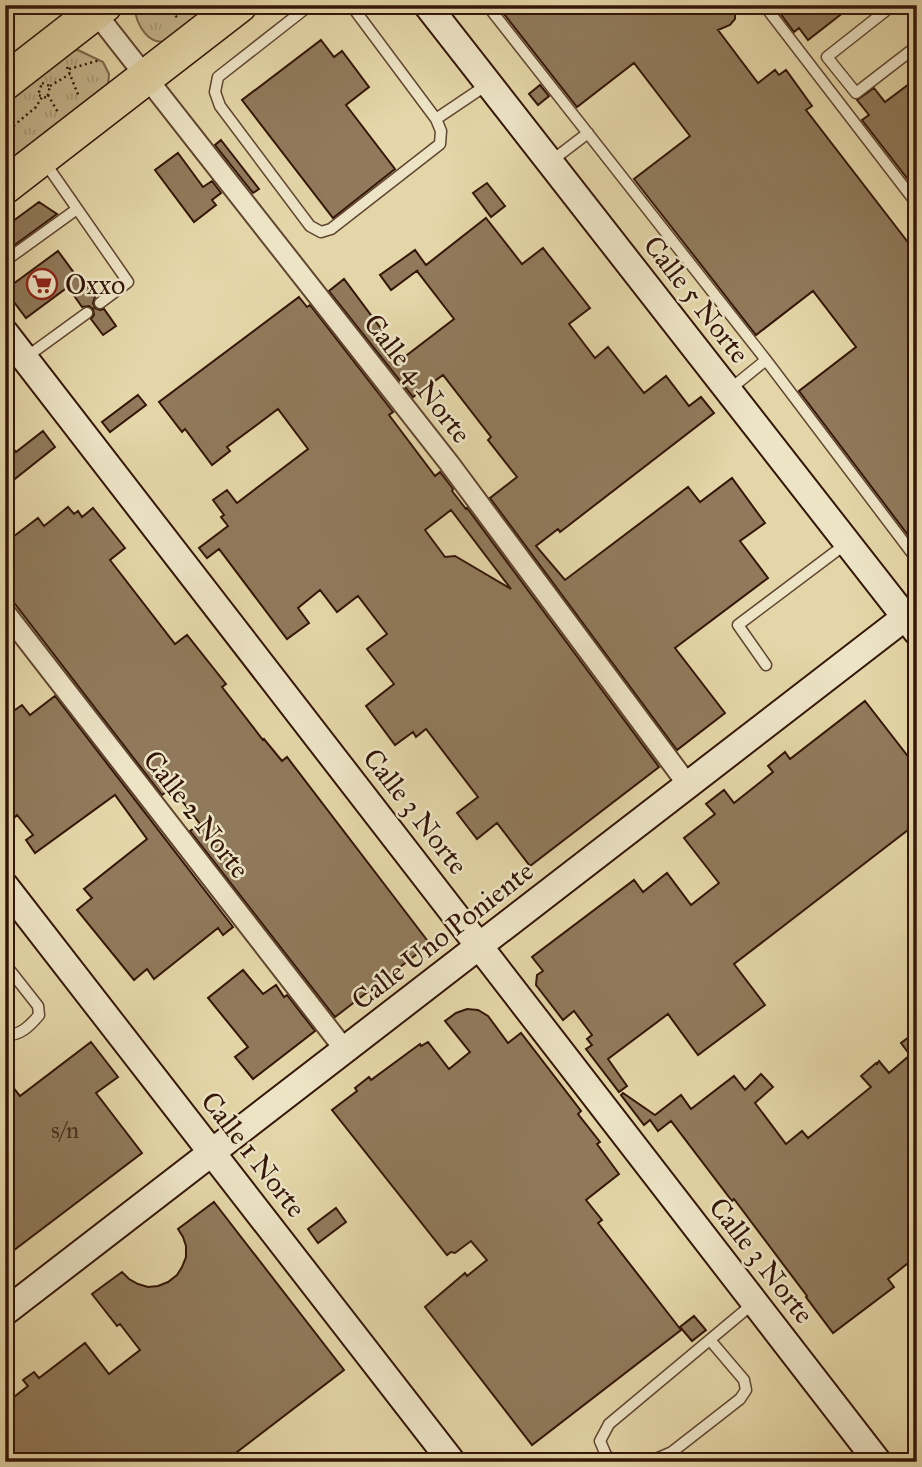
<svg xmlns="http://www.w3.org/2000/svg" width="922" height="1467" viewBox="0 0 922 1467" font-family="'IM FELL Great Primer',serif">
<defs>
<pattern id="grass-tufts" width="24" height="20" patternUnits="userSpaceOnUse" patternTransform="scale(1.75)"><rect width="24" height="20" fill="#c6b58d"/><path d="M3 7l-1-3M5 7V3M7 7l1-3M15 17l-1-3M17 17v-4M19 17l1-3" fill="none" stroke="#ab9b78"/></pattern>
</defs>
<rect width="100%" height="100%" fill="#e4d6a8"/>
<filter id="stains"><feTurbulence type="fractalNoise" baseFrequency=".00286" numOctaves="4"/><feColorMatrix values="0 0 0 0 .2 0 0 0 0 .09 0 0 0 0 .02 0 0 0 .5 -.17"/></filter>
<radialGradient id="worn" r=".72"><stop offset=".6" stop-color="#630" stop-opacity="0"/><stop offset="1" stop-color="#630" stop-opacity=".3"/></radialGradient>
<path fill="url(#grass-tufts)" stroke="#7d664a" stroke-width="2" d="M 134,5 L 218,5 C 206,14 185,34 173,39 C 149,50 136,25 134,5 Z
M 78,50 L 103,62 L 109,74 L 108,85 L 5,168 L 5,96 L 64,51 Z"/>
<path fill="#907a5b" stroke="#341608" stroke-width="2" fill-rule="evenodd" d="M 497,5 L 730,5 L 735,12 L 735,19 L 730,25 L 718,30 L 758,83 L 775,70 L 779,75 L 786,70 L 812,106 L 806,110 L 917,254 L 917,547 L 799,391 L 856,347 L 813,291 L 756,335 L 634,179 L 690,136 L 634,63 L 577,107 Z
M 774,5 L 853,5 L 808,40 L 799,28 L 794,32 Z
M 321,40 L 334,57 L 342,51 L 369,87 L 346,105 L 395,169 L 333,218 L 242,100 Z
M 917,78 L 917,191 L 862,120 L 869,115 L 857,100 L 874,88 L 885,102 Z
M 540,85 L 549,96 L 538,105 L 529,94 Z
M 221,140 L 259,189 L 253,193 L 215,145 Z
M 178,153 L 203,187 L 212,181 L 221,193 L 212,200 L 216,205 L 194,222 L 155,170 Z
M 487,183 L 505,206 L 491,217 L 473,193 Z
M 39,202 L 57,214 L 5,252 L 5,227 Z
M 486,218 L 522,264 L 543,248 L 590,308 L 569,324 L 595,358 L 608,347 L 644,393 L 666,376 L 689,406 L 701,397 L 714,413 L 560,532 L 558,529 L 536,546 L 565,580 L 688,487 L 700,502 L 732,478 L 765,523 L 740,541 L 768,578 L 675,648 L 725,713 L 677,750 L 490,498 L 517,477 L 488,440 L 491,437 L 443,375 L 413,397 L 329,291 L 344,279 L 403,358 L 454,319 L 417,271 L 418,270 L 391,290 L 380,275 L 415,250 L 426,265 Z
M 58,251 L 83,285 L 85,283 L 95,297 L 93,303 L 95,308 L 100,310 L 104,309 L 116,326 L 103,335 L 91,319 L 94,315 L 93,309 L 89,306 L 82,307 L 68,287 L 26,318 L 5,290 Z
M 299,297 L 307,307 L 310,305 L 393,412 L 389,415 L 435,476 L 440,472 L 453,489 L 452,491 L 466,509 L 467,508 L 659,767 L 530,866 L 497,823 L 477,839 L 457,813 L 478,797 L 426,729 L 416,737 L 413,732 L 395,745 L 366,706 L 394,684 L 367,649 L 387,634 L 358,596 L 337,612 L 320,590 L 298,608 L 309,623 L 287,639 L 219,549 L 207,558 L 199,548 L 228,526 L 221,517 L 224,515 L 213,500 L 227,490 L 237,503 L 308,449 L 278,409 L 227,447 L 230,451 L 212,465 L 185,429 L 182,432 L 159,402 ZM 451,510 L 511,589 L 455,556 L 445,557 L 425,530 Z
M 138,395 L 146,405 L 110,432 L 102,422 Z
M 43,431 L 55,447 L 11,482 L 5,475 L 5,438 L 16,452 Z
M 68,507 L 74,514 L 78,511 L 82,517 L 93,508 L 125,548 L 110,560 L 175,644 L 187,635 L 226,684 L 222,687 L 263,740 L 264,739 L 282,761 L 287,757 L 430,944 L 335,1017 L 190,831 L 200,824 L 172,788 L 162,795 L 15,604 L 5,595 L 5,543 L 38,518 L 44,526 Z
M 55,696 L 233,927 L 223,935 L 218,928 L 154,979 L 147,969 L 134,980 L 77,910 L 92,898 L 84,889 L 147,839 L 115,795 L 35,853 L 26,840 L 33,835 L 17,815 L 13,819 L 5,808 L 5,717 L 22,705 L 30,715 Z
M 865,701 L 917,768 L 917,823 L 734,964 L 765,1005 L 698,1055 L 668,1014 L 608,1059 L 627,1086 L 619,1092 L 586,1049 L 592,1045 L 587,1039 L 592,1035 L 574,1011 L 563,1020 L 536,985 L 537,975 L 543,971 L 532,957 L 634,880 L 643,892 L 667,873 L 691,905 L 719,883 L 684,838 L 715,814 L 706,804 L 724,790 L 734,803 L 773,772 L 768,766 L 785,752 L 790,759 Z
M 243,970 L 263,994 L 276,985 L 284,997 L 287,995 L 315,1031 L 253,1079 L 235,1057 L 248,1047 L 208,998 Z
M 467,1009 L 478,1010 L 488,1016 L 508,1043 L 521,1033 L 581,1111 L 578,1114 L 600,1142 L 597,1144 L 619,1174 L 586,1200 L 602,1220 L 598,1223 L 681,1330 L 532,1445 L 425,1307 L 465,1273 L 467,1276 L 487,1260 L 471,1241 L 455,1253 L 451,1252 L 447,1255 L 332,1110 L 357,1091 L 355,1088 L 369,1077 L 371,1080 L 420,1044 L 421,1046 L 428,1042 L 449,1069 L 470,1052 L 445,1021 L 456,1013 Z
M 917,1031 L 917,1256 L 888,1279 L 894,1287 L 833,1333 L 806,1297 L 807,1296 L 734,1199 L 732,1201 L 671,1121 L 658,1131 L 650,1120 L 644,1125 L 621,1095 L 623,1093 L 655,1115 L 681,1095 L 691,1109 L 734,1076 L 745,1090 L 761,1074 L 773,1087 L 755,1103 L 786,1144 L 802,1131 L 808,1138 L 871,1087 L 861,1076 L 876,1063 L 877,1064 L 879,1061 L 889,1073 L 910,1055 L 901,1043 Z
M 91,1042 L 118,1077 L 96,1093 L 142,1153 L 5,1257 L 5,1077 L 20,1096 Z
M 214,1202 L 344,1370 L 224,1462 L 5,1462 L 5,1404 L 28,1386 L 23,1380 L 34,1372 L 39,1378 L 85,1343 L 109,1374 L 140,1350 L 120,1324 L 117,1326 L 92,1294 L 122,1272 L 129,1279 L 138,1284 L 148,1287 L 158,1286 L 168,1282 L 177,1275 L 182,1267 L 186,1257 L 186,1246 L 183,1237 L 178,1229 Z
M 336,1208 L 346,1222 L 318,1243 L 308,1229 Z
M 694,1316 L 706,1330 L 692,1341 L 680,1327 Z"/>
<g fill="none" stroke-linecap="round" stroke-linejoin="round">
<g stroke="#604630" stroke-width="13">
<path id="lane" d="M 310,5 L 218,77 L 215,92 L 220,106 L 310,226 L 321,232 L 331,229 L 440,144 L 441,131 L 436,119
M 351,5 L 436,119 L 488,84
M 487,5 L 766,360
M 764,5 L 917,204
M 893,5 L 827,57 L 856,93 L 917,46
M 550,162 L 588,133
M 46,164 L 128,282 L 100,303
M 5,261 L 77,209
M 25,358 L 87,313
M 729,390 L 766,360 L 915,557
M 766,665 L 738,625 L 847,543
M 5,918 L 21,906
M 5,964 L 38,1006 L 39,1015 C 30,1026 20,1036 5,1035
M 614,1462 L 606,1455 L 600,1441 L 609,1424 L 755,1302
M 649,1462 L 672,1452 L 740,1399 L 746,1390 L 744,1380 L 710,1340"/>
</g>
<g stroke="#604630" stroke-width="23">
<path id="street" d="M 95,12 L 449,463 L 688,785
M 5,612 L 345,1050"/>
</g>
<g stroke="#341608" stroke-width="30">
<path id="secondary" d="M 427,5 L 917,632
M 5,333 L 878,1462
M 5,886 L 452,1462
M 5,1312 L 917,608"/>
</g>
<g stroke="#341608" stroke-width="38">
<path id="highway" d="M 5,82 L 104,5
M 5,186 L 239,5"/>
</g>
<path stroke="#341608" stroke-width="2.5" stroke-dasharray="2 3.5" stroke-linecap="butt" d="M 163,5 L 179,19
M 67,67 L 79,97
M 69,69 L 100,60
M 42,83 L 50,86 L 47,98 L 38,95 Z
M 50,86 L 70,74
M 48,95 L 59,114
M 5,133 L 36,107 L 42,97
M 5,134 L 10,137 L 10,144 L 5,146"/>
<use href="#lane" stroke="#ede4c6" stroke-width="10"/>
<use href="#street" stroke="#ede4c6" stroke-width="19"/>
<use href="#secondary" stroke="#ede4c6" stroke-width="26"/>
<use href="#highway" stroke="#e4d6a8" stroke-width="35"/>
</g>
<defs>
<g id="supermarket-ring" transform="scale(1.575)"><circle r="9.5" fill="#ede4c6" stroke="#8f2418" stroke-width="1.5"/><path d="M-6-5.5h2.5l.6 2H6L4.5 2H-2.5L-4.4-4H-6ZM-1.5 3.2a1.3 1.3 0 1 0 .1 0ZM3 3.2a1.3 1.3 0 1 0 .1 0Z" fill="#8f2418"/></g>
</defs>
<g fill-rule="evenodd">
<use href="#supermarket-ring" x="42" y="284"/>
</g>
<g text-anchor="middle" stroke-width="5" stroke-linejoin="round" paint-order="stroke">
<g font-size="24" fill="#4b2f1d">
<text x="65" y="1138">s/n</text>
</g>
<g font-size="28" fill="#341608" stroke="#ede4c6" text-anchor="start">
<text x="65" y="294">Oxxo</text>
</g>
<g font-size="28" fill="#341608" stroke="#ede4c6">
<text transform="translate(697 299) rotate(52)" y="10">Calle 5 Norte</text>
<text transform="translate(418 378) rotate(52)" y="10">Calle 4 Norte</text>
<text transform="translate(416 811) rotate(52)" y="10">Calle 3 Norte</text>
<text transform="translate(197 814) rotate(52)" y="10">Calle 2 Norte</text>
<text transform="translate(442 935) rotate(-38)" y="10">Calle Uno Poniente</text>
<text transform="translate(254 1154) rotate(52)" y="10">Calle 1 Norte</text>
<text transform="translate(762 1260) rotate(52)" y="10">Calle 3 Norte</text>
</g>
</g>
<rect width="922" height="1467" fill="none" stroke="#e4d6a8" stroke-width="28"/>
<rect x="7" y="7" width="908" height="1453" fill="none" stroke="#341608" stroke-width="3.5"/>
<rect x="14" y="14" width="894" height="1439" fill="none" stroke="#341608" stroke-width="2"/>
<rect width="100%" height="100%" filter="url(#stains)"/>
<rect width="100%" height="100%" fill="url(#worn)"/>
</svg>
